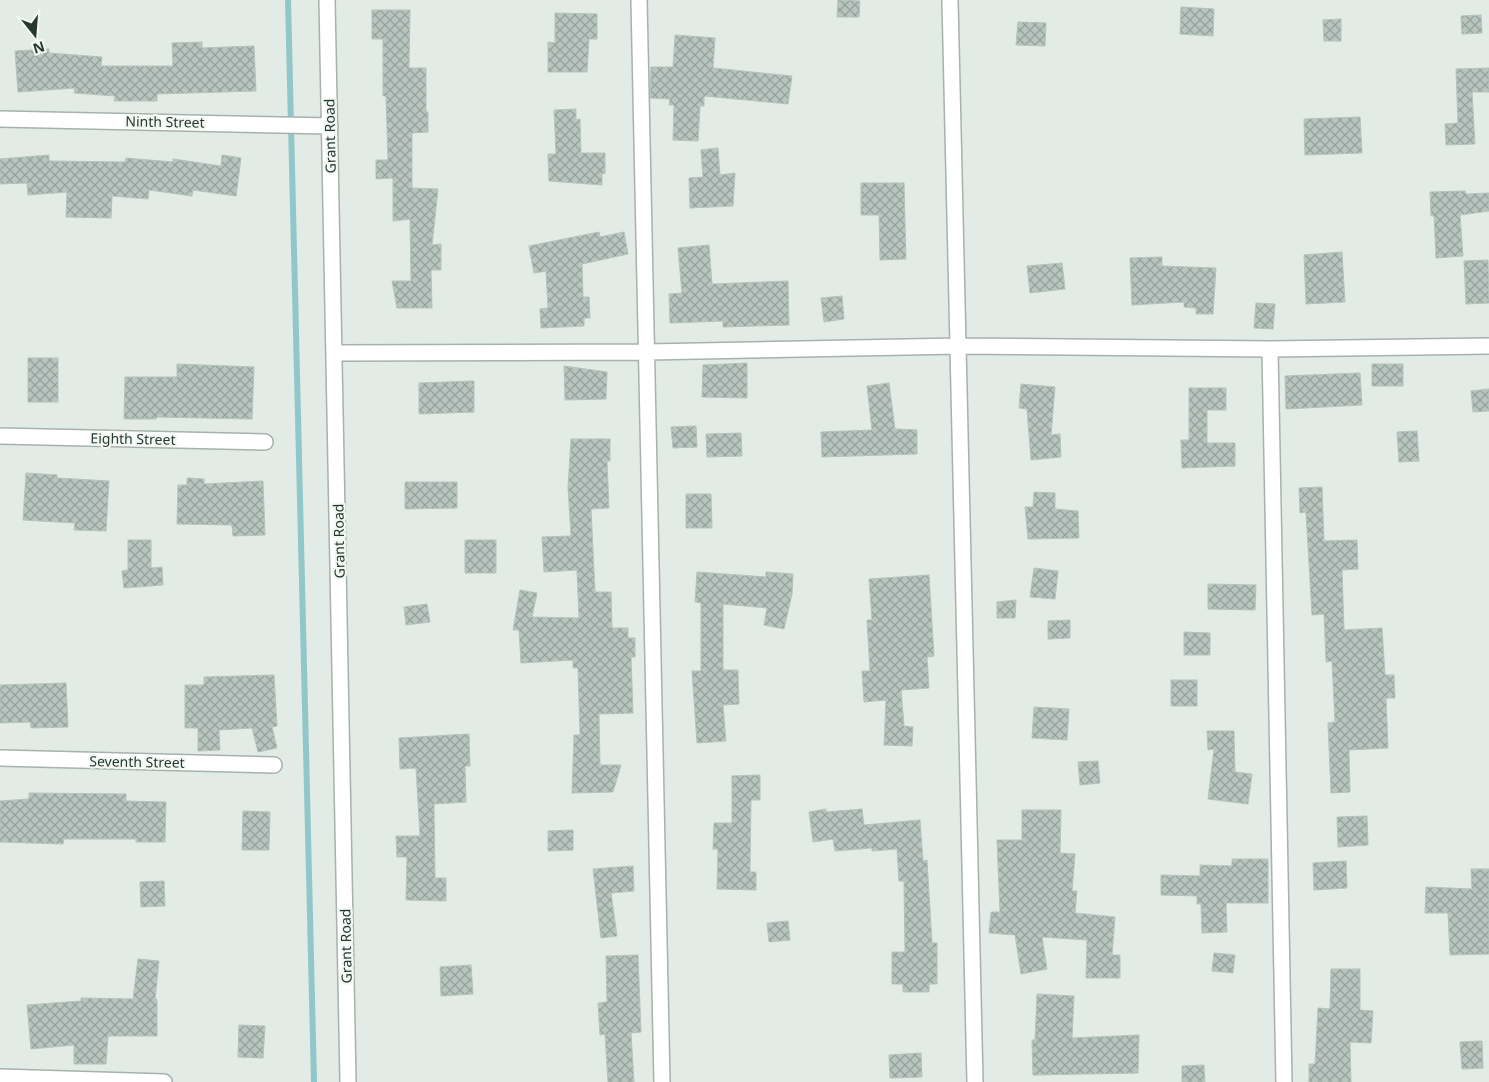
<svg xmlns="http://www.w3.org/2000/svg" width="1489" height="1082" viewBox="0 0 1489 1082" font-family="'Noto Sans',sans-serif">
<defs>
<pattern id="building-cross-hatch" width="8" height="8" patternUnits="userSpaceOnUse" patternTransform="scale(1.25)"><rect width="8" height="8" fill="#b8c5bf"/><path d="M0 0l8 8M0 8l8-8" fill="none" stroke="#95a19c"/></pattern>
</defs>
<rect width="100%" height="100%" fill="#e2ebe6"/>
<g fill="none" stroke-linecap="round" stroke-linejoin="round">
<path stroke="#91c7c9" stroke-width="6" d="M 288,0 L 314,1082"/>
</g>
<path fill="url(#building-cross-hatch)" stroke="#b6c3bc" d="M 838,0 L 860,1 L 859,17 L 837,17 Z
M 1181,7 L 1214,9 L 1213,36 L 1180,34 Z
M 372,10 L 410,10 L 409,68 L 426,68 L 426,112 L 428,112 L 428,132 L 412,133 L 412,188 L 438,189 L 432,245 L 441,244 L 441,270 L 431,270 L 432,308 L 397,308 L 392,281 L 411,281 L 410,219 L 393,221 L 393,178 L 376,179 L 376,160 L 388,160 L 386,96 L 383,96 L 383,39 L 372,39 Z
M 555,13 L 597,14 L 597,39 L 589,39 L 587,72 L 548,72 L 548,42 L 555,43 Z
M 1481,15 L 1482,33 L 1462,34 L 1461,16 Z
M 1341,19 L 1341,41 L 1324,41 L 1323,20 Z
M 1018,22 L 1046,23 L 1045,46 L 1016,45 Z
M 675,35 L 715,38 L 713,68 L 792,76 L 788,104 L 704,96 L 704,106 L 700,106 L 698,141 L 673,140 L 674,105 L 669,105 L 670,99 L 650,98 L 650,94 L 651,67 L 673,67 Z
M 202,42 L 202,48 L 254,46 L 256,91 L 157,94 L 157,101 L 114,101 L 115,96 L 74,93 L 75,88 L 18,92 L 15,51 L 49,49 L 49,53 L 102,57 L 101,66 L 173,66 L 172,43 Z
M 1489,68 L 1489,92 L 1472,92 L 1475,144 L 1446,145 L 1445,124 L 1458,123 L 1456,69 Z
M 576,109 L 576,120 L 580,119 L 581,153 L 605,153 L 605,174 L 602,173 L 602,185 L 549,181 L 548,154 L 556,154 L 554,110 Z
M 1360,117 L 1362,153 L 1305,155 L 1304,119 Z
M 718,148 L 720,175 L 735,173 L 733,206 L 690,208 L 689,178 L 703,177 L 701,150 Z
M 49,155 L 49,161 L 125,162 L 126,158 L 173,162 L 173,159 L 221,166 L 222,155 L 241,158 L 236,196 L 193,190 L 192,196 L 149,190 L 148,199 L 112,196 L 111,218 L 66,217 L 67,192 L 28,195 L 27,183 L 0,184 L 0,159 Z
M 861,183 L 904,183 L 906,259 L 880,260 L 879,215 L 861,215 Z
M 1465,191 L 1466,194 L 1489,193 L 1489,211 L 1460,215 L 1463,256 L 1436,258 L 1434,216 L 1431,216 L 1430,192 Z
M 599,232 L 600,237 L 624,232 L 628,254 L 582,264 L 583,297 L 589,297 L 590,318 L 584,318 L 584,326 L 541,328 L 540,309 L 548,308 L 546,271 L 534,273 L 529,246 Z
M 709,245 L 712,284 L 788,281 L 789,325 L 723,327 L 723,321 L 670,323 L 669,294 L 682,293 L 678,248 Z
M 1342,252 L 1345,302 L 1306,304 L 1304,255 Z
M 1162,257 L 1162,266 L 1216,268 L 1213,314 L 1196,314 L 1196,308 L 1184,307 L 1184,302 L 1132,305 L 1130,258 Z
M 1488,260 L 1489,303 L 1466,304 L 1464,261 Z
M 1062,263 L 1065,289 L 1030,293 L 1027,266 Z
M 842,296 L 844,319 L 824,322 L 821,298 Z
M 1256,303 L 1275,304 L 1273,329 L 1254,328 Z
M 28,358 L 58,358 L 58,402 L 28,402 Z
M 747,363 L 747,398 L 702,397 L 703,365 Z
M 177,364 L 254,367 L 252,419 L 157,417 L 156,419 L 124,419 L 125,377 L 177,377 Z
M 1372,364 L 1403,364 L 1403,386 L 1372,386 Z
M 564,366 L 607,372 L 606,399 L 565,400 Z
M 1360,373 L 1362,405 L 1286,409 L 1285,376 Z
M 474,381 L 474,412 L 419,414 L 419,383 Z
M 889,383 L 895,429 L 917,430 L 917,454 L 822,457 L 821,432 L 872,430 L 867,386 Z
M 1021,384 L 1055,387 L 1051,435 L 1060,434 L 1061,457 L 1031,460 L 1027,409 L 1019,408 Z
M 1189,388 L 1226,388 L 1226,410 L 1207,410 L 1207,443 L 1235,443 L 1235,466 L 1182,468 L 1181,440 L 1189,440 Z
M 1489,389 L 1489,411 L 1473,412 L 1471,391 Z
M 696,426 L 697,447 L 673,448 L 671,427 Z
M 1417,431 L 1419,461 L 1399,462 L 1397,432 Z
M 741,433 L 742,456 L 707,457 L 706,434 Z
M 571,439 L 610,439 L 610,461 L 607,461 L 609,508 L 591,509 L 595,592 L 611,592 L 612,628 L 628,628 L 628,638 L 635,638 L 635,657 L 631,657 L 633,713 L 599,714 L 600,765 L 621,765 L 613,792 L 572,793 L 574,735 L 580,735 L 578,668 L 573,668 L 573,660 L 521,663 L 519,630 L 513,630 L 520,590 L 537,593 L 532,617 L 579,618 L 577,570 L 544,572 L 542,537 L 571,536 L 568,487 Z
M 26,473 L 57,475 L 57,478 L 109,481 L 106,531 L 74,530 L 75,523 L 23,520 Z
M 187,478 L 204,479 L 204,484 L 263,481 L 265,535 L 233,536 L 232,525 L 177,524 L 178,485 L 187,485 Z
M 405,482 L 457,482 L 457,508 L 405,509 Z
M 1322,487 L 1324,541 L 1357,540 L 1358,569 L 1342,570 L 1344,630 L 1382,628 L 1385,675 L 1394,675 L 1395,698 L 1386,698 L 1388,748 L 1349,750 L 1350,792 L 1331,793 L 1328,723 L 1335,722 L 1332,661 L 1326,662 L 1324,614 L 1312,615 L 1306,512 L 1300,513 L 1299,488 Z
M 1034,492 L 1055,493 L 1055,509 L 1078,511 L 1079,538 L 1028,539 L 1025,507 L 1033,507 Z
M 686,494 L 711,494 L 712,528 L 686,528 Z
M 128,540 L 151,540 L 151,568 L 162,567 L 163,585 L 124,588 L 122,571 L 128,570 Z
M 465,540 L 496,540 L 496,573 L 465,573 Z
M 1034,568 L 1058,571 L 1055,599 L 1030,597 Z
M 697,572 L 766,577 L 766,572 L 793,574 L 792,594 L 784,629 L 764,625 L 767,608 L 723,604 L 723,670 L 738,670 L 739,704 L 723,705 L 726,741 L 697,743 L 692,671 L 701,671 L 701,603 L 695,602 Z
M 929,575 L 934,656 L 927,657 L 929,688 L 901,690 L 904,726 L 913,727 L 912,746 L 884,745 L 886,700 L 864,702 L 862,671 L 870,671 L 867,620 L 872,620 L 869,579 Z
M 1208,584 L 1256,585 L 1255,610 L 1208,609 Z
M 1016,600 L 1015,618 L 997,618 L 997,602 Z
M 427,604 L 430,622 L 406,625 L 404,607 Z
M 1070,620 L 1070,638 L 1048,639 L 1048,621 Z
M 1184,632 L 1210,633 L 1210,655 L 1184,655 Z
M 274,675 L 277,726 L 272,727 L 277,748 L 258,752 L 252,728 L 219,730 L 220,750 L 198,751 L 198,728 L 185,728 L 185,685 L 204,685 L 204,677 Z
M 1171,680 L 1197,680 L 1197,706 L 1171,706 Z
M 66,683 L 68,727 L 31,728 L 30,722 L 0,723 L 0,685 Z
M 1034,707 L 1069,709 L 1067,740 L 1032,738 Z
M 1207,731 L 1234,731 L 1235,772 L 1252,774 L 1248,804 L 1208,799 L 1214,749 L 1208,750 Z
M 469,734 L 470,766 L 465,766 L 466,802 L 434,804 L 435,878 L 446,878 L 446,901 L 406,900 L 407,857 L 397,857 L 396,836 L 420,836 L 416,768 L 400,769 L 399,738 Z
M 1098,761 L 1100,783 L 1080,785 L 1078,762 Z
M 760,775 L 760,800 L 751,800 L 750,872 L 756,872 L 756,890 L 717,889 L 718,849 L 713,849 L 714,823 L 732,823 L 732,776 Z
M 29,793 L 126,794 L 126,801 L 166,802 L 165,842 L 136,842 L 136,839 L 64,839 L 63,844 L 0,842 L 0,801 L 29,799 Z
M 826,809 L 826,812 L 862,809 L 864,825 L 920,820 L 923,861 L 927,860 L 932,943 L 937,943 L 937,984 L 929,984 L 929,992 L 903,992 L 903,984 L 892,984 L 892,952 L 905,952 L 904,881 L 899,881 L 897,849 L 872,851 L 872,848 L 835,851 L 833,839 L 813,842 L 809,812 Z
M 1022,810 L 1061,810 L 1060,853 L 1075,854 L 1072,891 L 1077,891 L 1075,913 L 1115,917 L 1112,955 L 1120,955 L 1120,978 L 1086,978 L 1087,940 L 1042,937 L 1047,969 L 1021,974 L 1015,935 L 989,933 L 991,912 L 1000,912 L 997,840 L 1022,840 Z
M 243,811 L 270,812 L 269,850 L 242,850 Z
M 1367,816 L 1368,845 L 1338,847 L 1337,817 Z
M 573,830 L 573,850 L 548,851 L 548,831 Z
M 1232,859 L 1268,859 L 1268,903 L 1226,903 L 1227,932 L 1202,933 L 1201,904 L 1197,904 L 1197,896 L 1161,895 L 1161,875 L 1200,876 L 1200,865 L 1232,866 Z
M 1346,861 L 1347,888 L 1314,890 L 1313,863 Z
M 633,866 L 634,891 L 611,893 L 617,936 L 601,938 L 593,869 Z
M 1471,869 L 1489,869 L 1489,954 L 1450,955 L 1448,913 L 1425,913 L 1426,887 L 1472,889 Z
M 164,881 L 165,906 L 141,907 L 140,882 Z
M 788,921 L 790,940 L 769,942 L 767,923 Z
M 1214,953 L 1235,955 L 1233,973 L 1212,971 Z
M 638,955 L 641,1032 L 631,1033 L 634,1082 L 608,1082 L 605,1034 L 600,1035 L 598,1003 L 607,1002 L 606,956 Z
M 138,959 L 159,961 L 155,999 L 157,999 L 157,1036 L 108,1036 L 106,1064 L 74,1064 L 74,1045 L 31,1049 L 27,1005 L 81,1001 L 81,998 L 133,999 Z
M 471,965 L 473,994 L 441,996 L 440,967 Z
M 1331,969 L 1360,969 L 1360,1010 L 1373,1011 L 1371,1043 L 1350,1042 L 1351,1082 L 1309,1082 L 1309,1064 L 1315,1064 L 1318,1008 L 1330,1009 Z
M 1037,994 L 1074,996 L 1072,1038 L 1139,1035 L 1138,1073 L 1033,1075 L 1032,1040 L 1035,1040 Z
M 239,1025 L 265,1026 L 263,1058 L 238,1057 Z
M 1482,1041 L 1483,1068 L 1462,1069 L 1460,1042 Z
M 921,1053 L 922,1077 L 890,1078 L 889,1055 Z
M 1204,1065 L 1205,1082 L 1182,1082 L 1182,1066 Z"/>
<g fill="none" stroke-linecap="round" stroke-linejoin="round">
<g stroke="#a6b2ac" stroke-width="18">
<path id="minor" d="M 327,0 L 348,1082
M 639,0 L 662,1082
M 950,0 L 975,1082
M 0,119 L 330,126
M 1270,349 L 1284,1082
M 335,353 L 648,352 L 958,346 L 1270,349 L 1489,346
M 0,436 L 265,442
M 0,758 L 274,765
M 0,1077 L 164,1082"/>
</g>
<use href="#minor" stroke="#fff" stroke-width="15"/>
</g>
<g text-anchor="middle" stroke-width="4.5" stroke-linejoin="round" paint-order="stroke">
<g font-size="14" fill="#253931" stroke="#f3f8f4">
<text transform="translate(165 122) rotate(1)" y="5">Ninth Street</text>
<text transform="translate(330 136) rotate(-91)" y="5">Grant Road</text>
<text transform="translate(133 439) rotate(1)" y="5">Eighth Street</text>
<text transform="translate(339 541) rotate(-91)" y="5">Grant Road</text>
<text transform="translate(137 762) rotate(1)" y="5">Seventh Street</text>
<text transform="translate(346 946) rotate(-91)" y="5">Grant Road</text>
</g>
</g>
<g transform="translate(35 35) rotate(163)" stroke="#f3f8f4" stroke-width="4" paint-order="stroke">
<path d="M0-4L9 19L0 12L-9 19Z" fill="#253931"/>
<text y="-8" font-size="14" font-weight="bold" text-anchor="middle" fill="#253931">N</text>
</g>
</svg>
